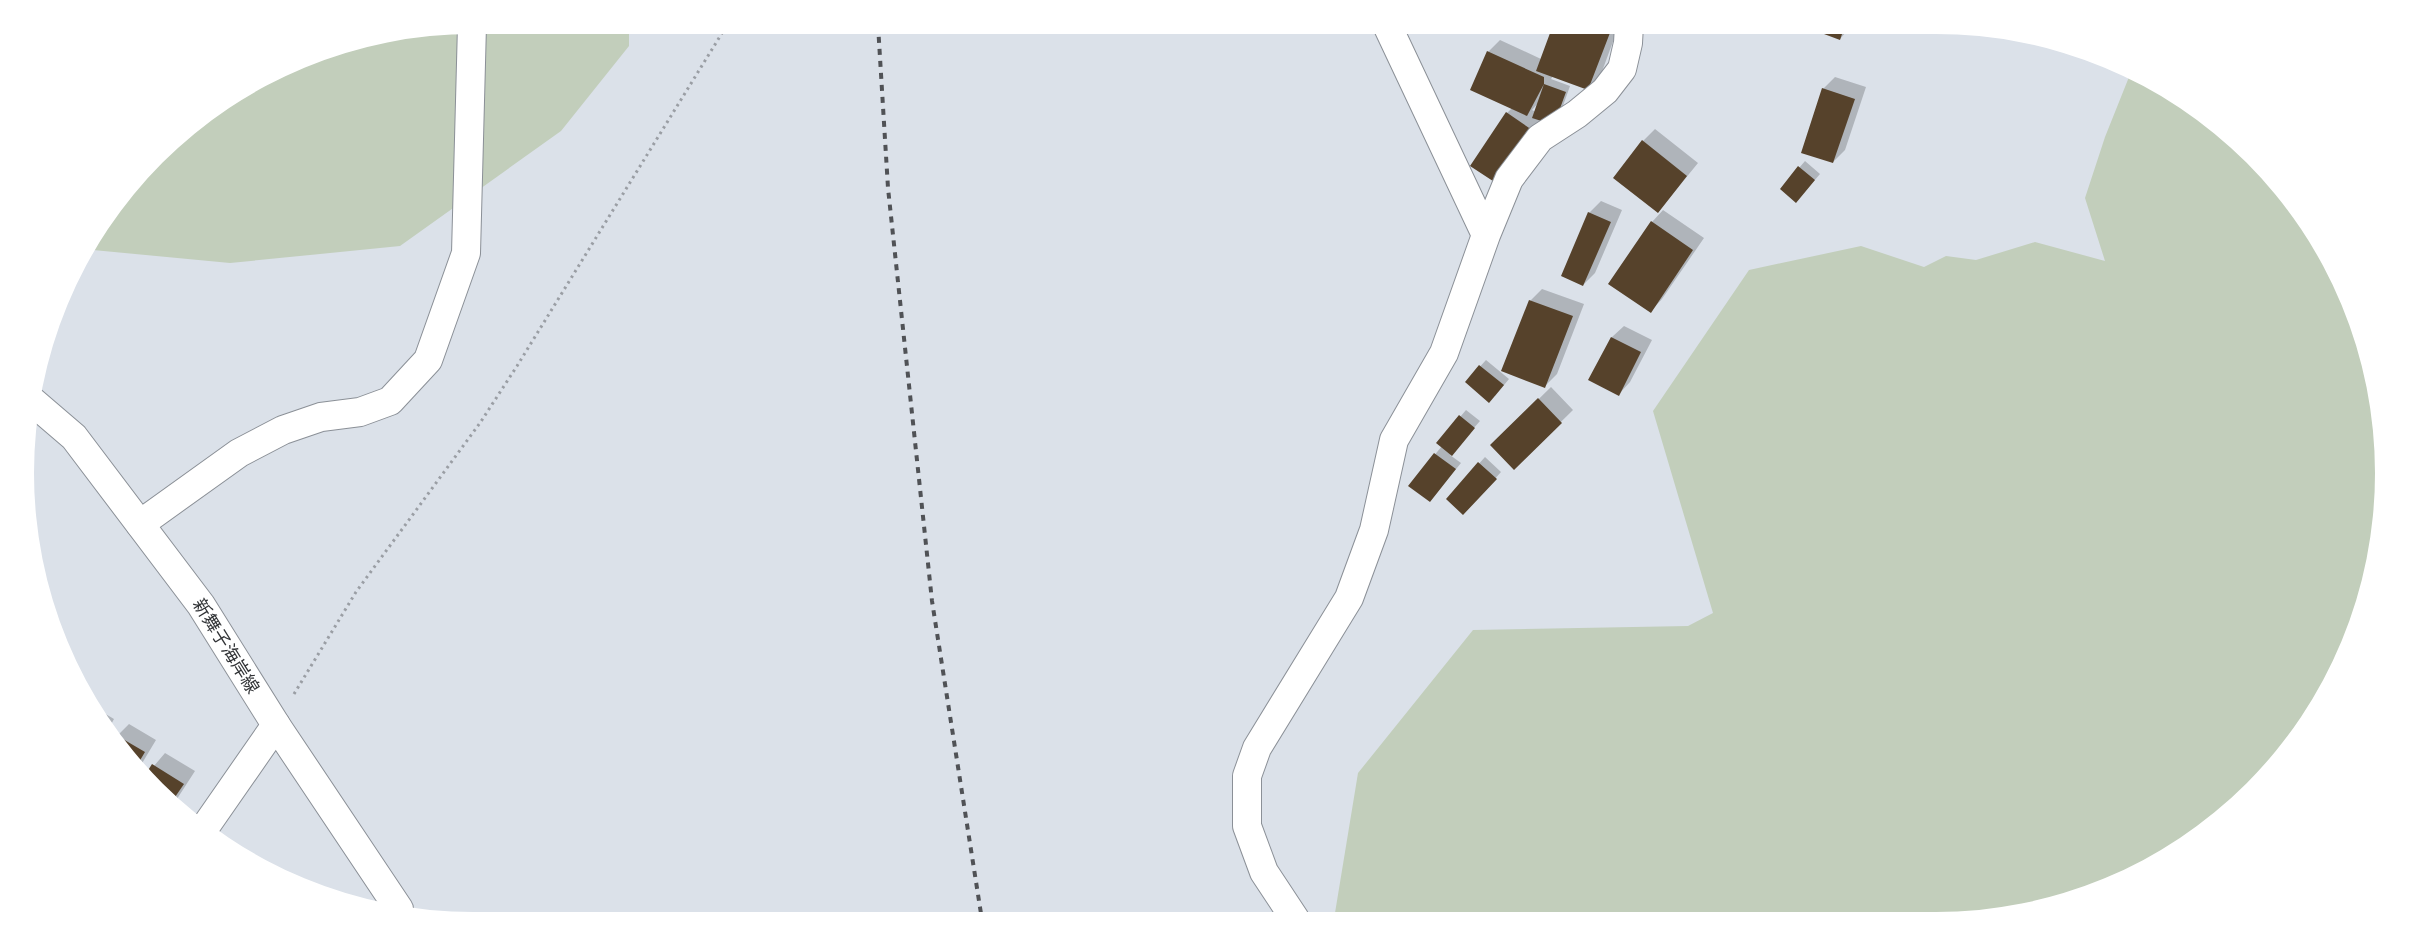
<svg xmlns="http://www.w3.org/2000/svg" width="2409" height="946" viewBox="0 0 2409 946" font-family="'Space Grotesk','Noto Sans JP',sans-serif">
<rect width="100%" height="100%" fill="#dbe1e9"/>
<path fill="#c2cebb" d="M 473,25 L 629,25 L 629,46 L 561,131 L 400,246 L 230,263 L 93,250 L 87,247 L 178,136 L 249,85 L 329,49 Z
M 2131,72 L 2160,85 L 2231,136 L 2291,200 L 2338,275 L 2369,357 L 2383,443 L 2380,531 L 2360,617 L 2309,722 L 2231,810 L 2108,887 L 1995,917 L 1334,919 L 1358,773 L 1473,630 L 1688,626 L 1713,613 L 1653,411 L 1749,270 L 1861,246 L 1924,267 L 1946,256 L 1976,260 L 2035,242 L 2105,261 L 2085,198 L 2105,137 Z"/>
<path fill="#0003" fill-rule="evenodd" d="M 1554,25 L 1619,25 L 1600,77 L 1588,89 L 1553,76 L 1551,79 L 1570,86 L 1559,117 L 1511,172 L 1507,113 L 1512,108 L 1488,52 L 1500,40 L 1541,59 ZM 1539,102 L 1536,112 L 1532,110 Z
M 1803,25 L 1852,25 L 1840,39 Z
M 1835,77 L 1866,87 L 1845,150 L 1833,162 L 1823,89 Z
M 1655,129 L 1698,163 L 1658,212 L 1643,141 Z
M 1805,161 L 1820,174 L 1796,202 L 1781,189 Z
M 1601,201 L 1622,210 L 1595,273 L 1583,285 L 1562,276 L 1589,213 Z
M 1663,210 L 1704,238 L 1662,299 L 1651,311 L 1652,222 Z
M 1542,289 L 1584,304 L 1557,374 L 1545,386 L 1530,301 Z
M 1624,326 L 1652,340 L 1630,382 L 1619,394 L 1612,337 Z
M 1486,360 L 1509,379 L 1495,396 L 1466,382 Z
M 1551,387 L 1573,410 L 1514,468 L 1492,445 Z
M 1466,410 L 1480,421 L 1450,455 L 1461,463 L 1430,501 L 1410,485 L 1442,446 L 1438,443 Z
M 1485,457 L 1501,472 L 1469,508 L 1447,499 Z
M 92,706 L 114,719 L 108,730 L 100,722 Z
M 129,724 L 156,740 L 141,765 L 115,738 Z
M 165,753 L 195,771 L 175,802 L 148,773 Z"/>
<path fill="#56422b" d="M 1553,25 L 1613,25 L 1588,90 L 1536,71 Z
M 1800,25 L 1845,25 L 1840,40 Z
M 1487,51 L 1544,77 L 1544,84 L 1527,116 L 1470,90 Z
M 1544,84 L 1566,92 L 1554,125 L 1532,118 Z
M 1822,88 L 1855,99 L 1833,163 L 1801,153 Z
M 1506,112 L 1535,132 L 1499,185 L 1470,166 Z
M 1642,140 L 1687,176 L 1658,213 L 1613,178 Z
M 1798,166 L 1815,180 L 1796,203 L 1780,189 Z
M 1588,212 L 1611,222 L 1583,286 L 1561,276 Z
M 1651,221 L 1693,250 L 1651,313 L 1608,284 Z
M 1529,300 L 1573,316 L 1545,388 L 1501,371 Z
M 1611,337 L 1641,352 L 1619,396 L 1588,380 Z
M 1479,365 L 1504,385 L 1489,403 L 1465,382 Z
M 1538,398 L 1562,423 L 1514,470 L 1490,445 Z
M 1459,415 L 1475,428 L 1452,456 L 1436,443 Z
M 1434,453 L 1456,469 L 1430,502 L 1408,486 Z
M 1478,462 L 1497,479 L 1463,515 L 1446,499 Z
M 116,735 L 145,752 L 139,762 L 115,737 Z
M 152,764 L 184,784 L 173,800 L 147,772 Z"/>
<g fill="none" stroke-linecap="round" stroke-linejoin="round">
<g stroke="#8b9097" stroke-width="30">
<path id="minor" d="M 1387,25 L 1486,235
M 140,524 L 239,453 L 283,430 L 321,417 L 360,412 L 390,401 L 428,360 L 466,253 L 472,25
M 203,830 L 276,725
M 1295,919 L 1264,872 L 1247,826 L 1247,776 L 1257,748 L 1349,598 L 1374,530 L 1394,440 L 1444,353 L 1486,235 L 1509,179 L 1540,138 L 1577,114 L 1605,91 L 1622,69 L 1628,43 L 1629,25"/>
</g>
<g stroke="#8b9097" stroke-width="30">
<path id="major" d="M 32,401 L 74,437 L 201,605 L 276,725 L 399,909"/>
</g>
<path stroke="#9a9ea4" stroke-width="3" stroke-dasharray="2.5 4" stroke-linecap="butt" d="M 294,694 L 356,592 L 480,423 L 517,366 L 727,25"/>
<use href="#minor" stroke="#fff" stroke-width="28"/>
<use href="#major" stroke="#fff" stroke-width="28"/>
<path stroke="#505256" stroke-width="4" stroke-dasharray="6 6" stroke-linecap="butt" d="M 878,25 L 888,188 L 932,601 L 982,920"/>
</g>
<g text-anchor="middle" stroke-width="5" stroke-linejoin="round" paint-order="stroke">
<g font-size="18" fill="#313336" stroke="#fff">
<text transform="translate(226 646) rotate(58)" y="6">新舞子海岸線</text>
</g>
</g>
<path d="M0 0H2409V946H0ZM473 34H1936A439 439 0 0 1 2375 473V473A439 439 0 0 1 1936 912H473A439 439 0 0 1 34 473V473A439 439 0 0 1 473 34Z" fill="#fff" fill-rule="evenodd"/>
</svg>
